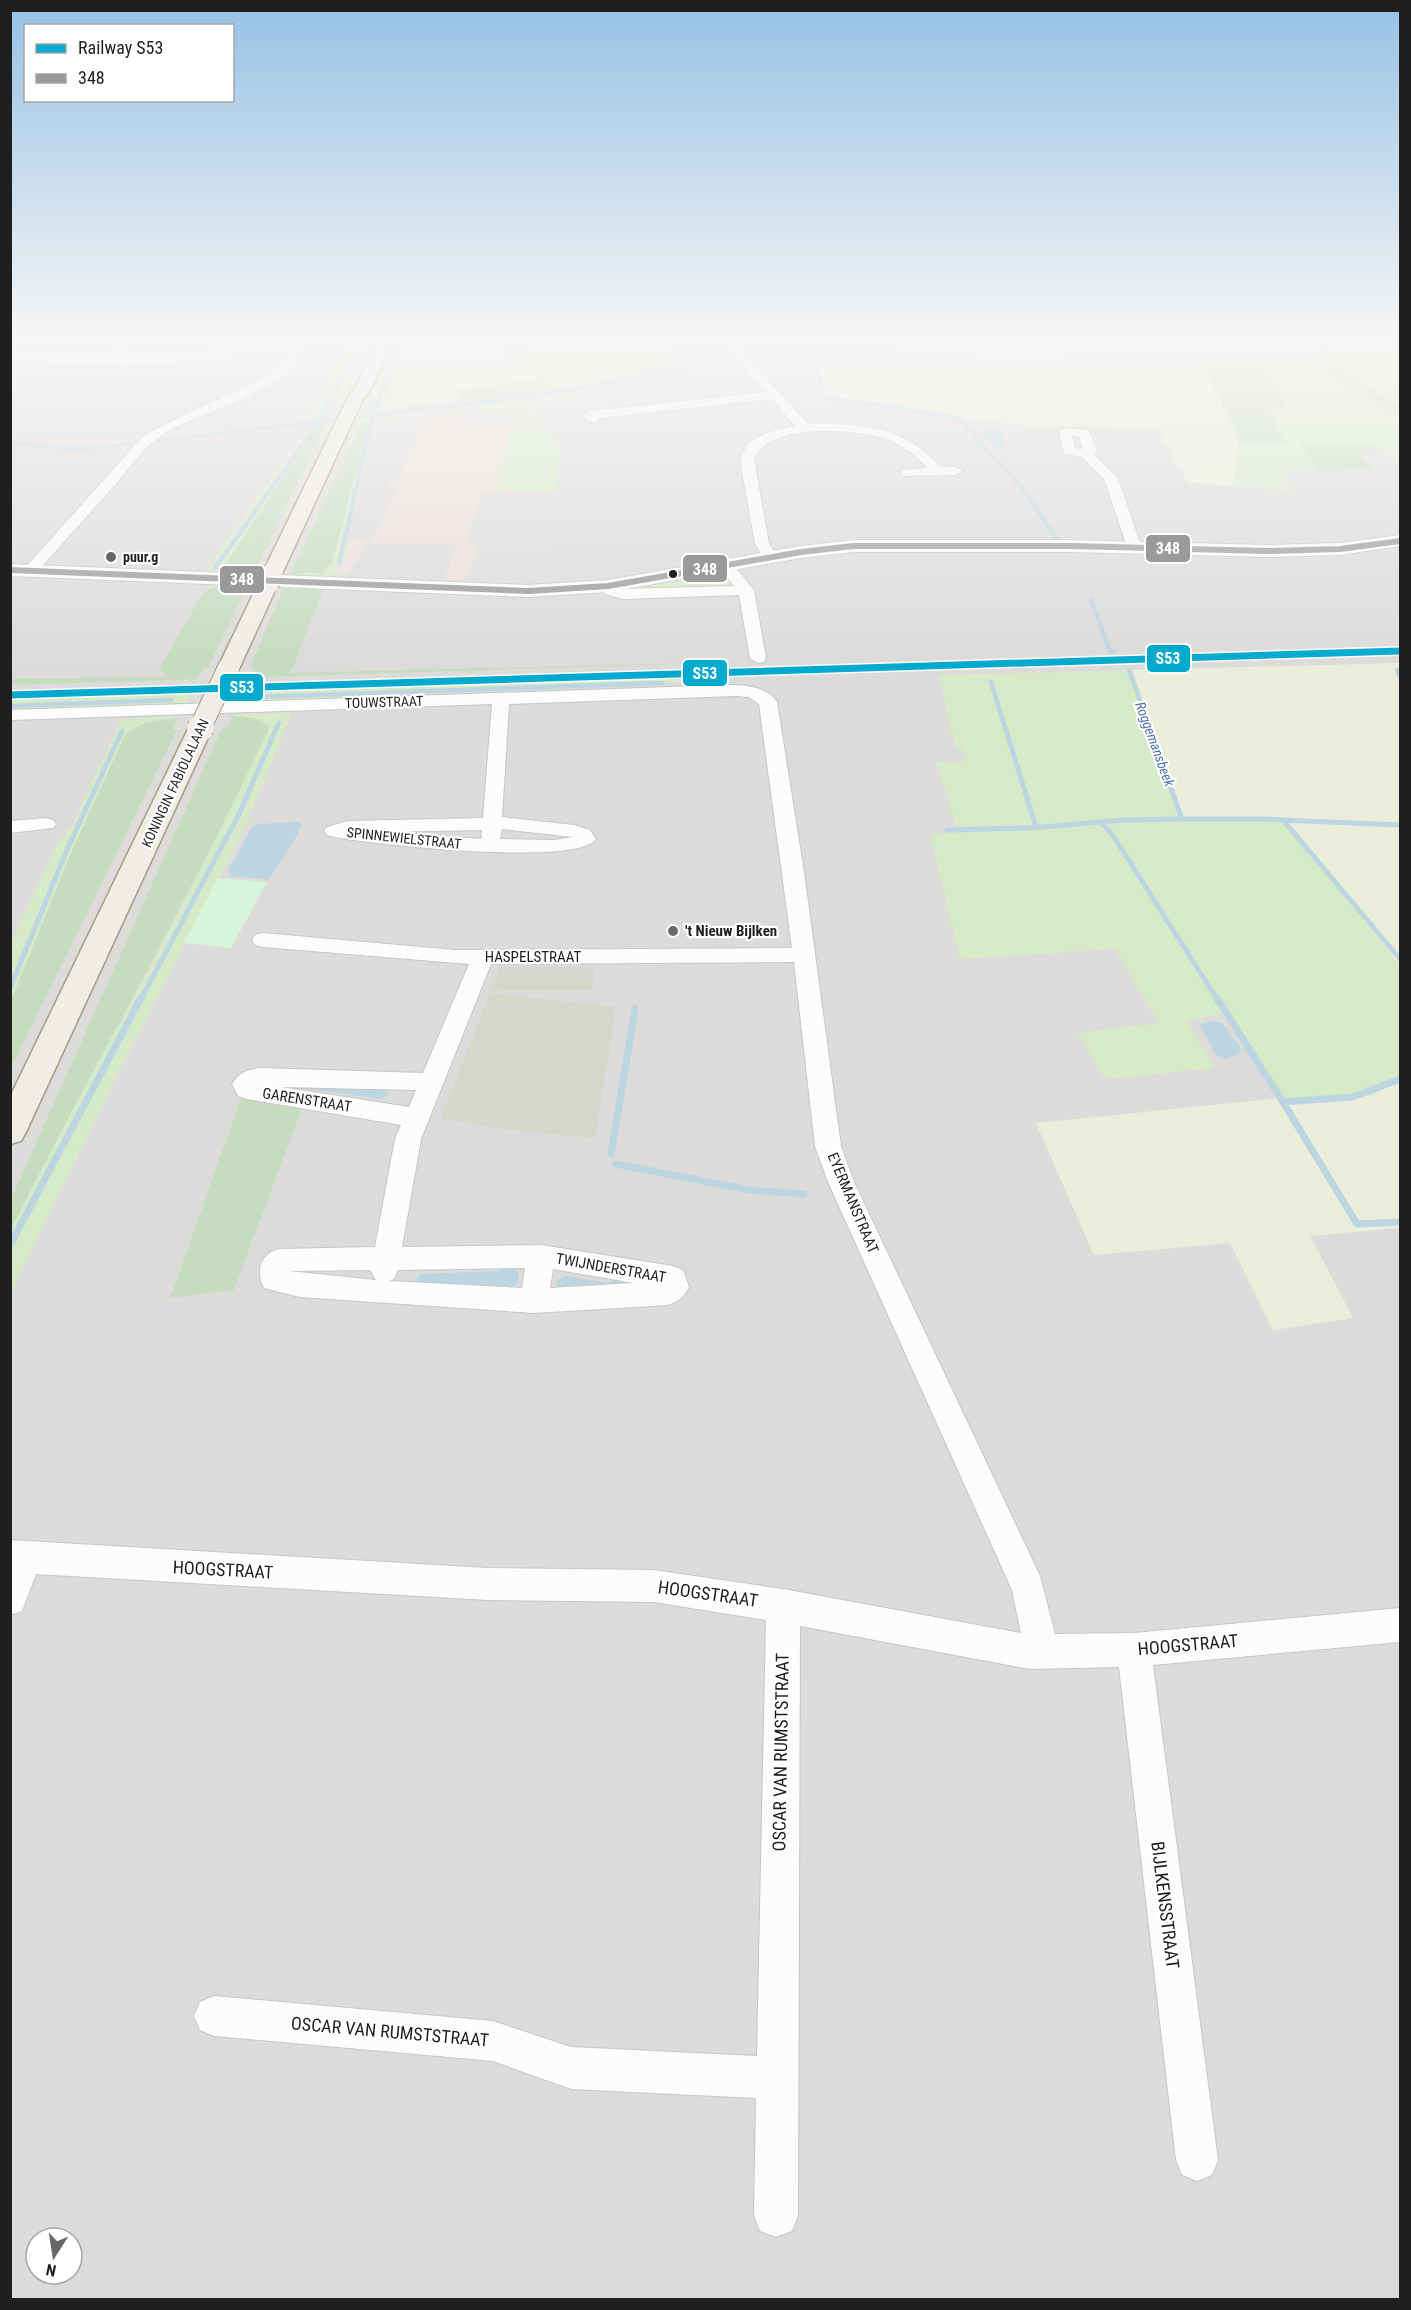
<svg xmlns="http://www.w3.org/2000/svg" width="1411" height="2310" viewBox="0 0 1411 2310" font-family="'Roboto Condensed',sans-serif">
<rect width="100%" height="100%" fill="#eeece8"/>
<path fill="#dddbd9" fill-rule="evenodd" d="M 11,342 L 897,342 L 906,356 L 817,358 L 958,417 L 1019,425 L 1158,429 L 1188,482 L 1290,490 L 1283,470 L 1375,469 L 1358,451 L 1383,450 L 1400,462 L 1400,2299 L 11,2300 ZM 36,2238 L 72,2238 L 72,2274 L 36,2274 Z"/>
<path fill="#ebdeda" d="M 529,399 L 532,401 L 543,427 L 559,444 L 555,549 L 479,546 L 464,580 L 444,579 L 458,544 L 368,543 L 347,574 L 333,573 L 347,554 L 378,417 Z"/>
<path fill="#dcdbd9" d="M 468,409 L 532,410 L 536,422 L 424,421 L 397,479 L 385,484 L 387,488 L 396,490 L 371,542 L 345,539 L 372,421 Z
M 483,491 L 557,491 L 555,549 L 464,545 Z"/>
<path fill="#d6d6ca" d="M 500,967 L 594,967 L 592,990 L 491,991 Z
M 490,993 L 616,1007 L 595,1138 L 508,1130 L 441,1118 Z"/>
<path fill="#ebeddb" d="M 409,342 L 416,342 L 419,346 L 433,342 L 492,342 L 539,379 L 458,391 L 464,400 L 385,409 Z
M 969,354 L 1200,357 L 1239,442 L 1232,486 L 1187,482 L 1158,429 L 1019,425 L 825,396 L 817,358 Z
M 1400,663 L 1400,965 L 1285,822 L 1183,818 L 1132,670 Z
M 1400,1079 L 1400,1228 L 1310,1236 L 1353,1318 L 1273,1330 L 1230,1243 L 1094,1255 L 1036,1123 L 1283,1098 L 1372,1095 L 1385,1081 Z"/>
<path fill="#d7eac8" d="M 350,342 L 369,342 L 341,398 L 334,398 L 325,416 L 327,417 L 305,419 Z
M 398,342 L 409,342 L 385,409 L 369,413 L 371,412 L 379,395 L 372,395 Z
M 544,342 L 666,342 L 667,351 L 672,356 L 667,361 L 634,369 L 645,376 L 550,389 L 511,355 L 550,345 Z
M 897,342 L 1049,342 L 1055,347 L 902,349 Z
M 1102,342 L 1365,342 L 1260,353 L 1105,348 Z
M 1400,343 L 1400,407 L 1313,353 Z
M 1300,355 L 1400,418 L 1400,462 L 1372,443 L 1300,443 L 1319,471 L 1283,470 L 1291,490 L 1232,486 L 1239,442 L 1285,443 L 1268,410 L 1286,404 L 1254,359 Z
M 638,380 L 641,381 L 533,402 L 543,427 L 559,444 L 557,491 L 492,491 L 498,490 L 502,480 L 494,480 L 514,422 L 536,422 L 532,410 L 468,409 L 372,421 L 345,539 L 351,540 L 347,554 L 329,577 L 294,575 L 311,572 L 317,574 L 362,421 L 324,424 L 529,399 Z
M 317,426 L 222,570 L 225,572 L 207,571 L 217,553 L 310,427 Z
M 719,571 L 724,573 L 732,585 L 728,587 L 627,591 L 622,586 Z
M 1132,670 L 1183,818 L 1285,822 L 1400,965 L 1400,1079 L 1385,1081 L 1373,1095 L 1283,1098 L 1222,1015 L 1186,1020 L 1215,1068 L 1105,1079 L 1078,1033 L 1159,1023 L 1115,949 L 960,959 L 930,834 L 1039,828 L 1034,824 L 957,827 L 936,762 L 966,761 L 962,748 L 955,748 L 939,675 Z
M 753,676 L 628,685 L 357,697 L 11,710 L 10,699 Z
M 292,712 L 240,838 L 120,1069 L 11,1293 L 11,1229 L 56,1138 L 144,979 L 230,811 L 264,721 L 233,715 Z
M 179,716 L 145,723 L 126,733 L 68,860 L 11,1001 L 11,943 L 56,846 L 72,826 L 122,719 Z"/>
<path fill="#c6dcbe" d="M 1313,353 L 1400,407 L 1400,418 L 1300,355 Z
M 1200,357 L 1254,359 L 1286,404 L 1269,411 L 1286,443 L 1239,442 Z
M 539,379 L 550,389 L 464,400 L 457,391 Z
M 362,421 L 368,421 L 369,425 L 332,563 L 321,574 L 310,572 L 290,575 Z
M 326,424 L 254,573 L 239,570 L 225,572 L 223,568 L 316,427 Z
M 1300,443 L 1372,443 L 1383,450 L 1359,452 L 1375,469 L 1319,471 Z
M 246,583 L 249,583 L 208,668 L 203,668 L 254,667 L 250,667 L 285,585 L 305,589 L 321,588 L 323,590 L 293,668 L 288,673 L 741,662 L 11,685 L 10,679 L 166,677 L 160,668 L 203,593 L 218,585 L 225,587 Z
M 232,716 L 253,718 L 270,726 C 191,897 96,1060 11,1229 L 11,1199 L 222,728 L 226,728 Z
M 179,718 L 173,730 L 177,730 L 11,1068 L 11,1001 L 68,860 L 126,733 L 145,723 Z
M 241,1098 L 302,1108 L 234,1290 L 170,1298 Z"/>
<path fill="#d7f3d9" d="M 218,878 L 267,882 L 231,948 L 184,943 Z"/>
<path fill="#bcd5e0" d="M 1365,342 L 1400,342 L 1275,358 L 1019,352 L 825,357 L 727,363 L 529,399 L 99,449 L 75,451 L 11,445 L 11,441 L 44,445 L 100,446 L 529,395 L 723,359 L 749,356 L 1016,349 L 1271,355 Z
M 987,428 L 1002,430 L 1007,448 C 995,451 985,439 981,429 Z
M 299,822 L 302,824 C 294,846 280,859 269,880 L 232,876 L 228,871 L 252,827 L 258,824 Z
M 1213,1021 L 1222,1023 L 1240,1047 L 1241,1054 L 1224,1059 L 1216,1055 L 1200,1025 Z
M 287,1086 L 385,1087 L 389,1094 L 381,1099 Z
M 509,1264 L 519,1273 L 518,1282 L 511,1289 L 418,1283 L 417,1281 L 419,1274 L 499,1271 Z
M 564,1276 L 609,1283 L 617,1279 L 625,1284 L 558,1289 L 556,1282 Z"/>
<path fill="#dddcdb" d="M 254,667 L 227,728 L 173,730 L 203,668 Z"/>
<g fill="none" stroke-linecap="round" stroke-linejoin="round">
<path stroke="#bcd5e0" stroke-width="4" d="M 1104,342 L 1108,349
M 813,355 L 825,397 L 958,418 L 1022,488 L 1039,513
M 394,363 L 402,342
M 254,513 L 318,422 L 362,342
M 350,513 L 373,415 L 393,365"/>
<path stroke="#bcd5e0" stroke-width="4.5" d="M 1038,512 L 1056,538
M 339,563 L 351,512
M 215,568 L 255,512
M 1091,600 L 1110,651 L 1115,651
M 1129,670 L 1150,728
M 1397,670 L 1400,678
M 991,682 L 1005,728
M 258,697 L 662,683
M 10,706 L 171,700
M 277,728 L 279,723"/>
<path stroke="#bcd5e0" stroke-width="5" d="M 1005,727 L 1036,827
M 1149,727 L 1182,819
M 1284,821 L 1400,959
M 1101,822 L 1114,837 L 1217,999
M 947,830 L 1032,828 L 1123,820 L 1182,819 L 1261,819 L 1400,825
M 10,988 L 70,843 L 122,731
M 141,999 L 239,814 L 277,727"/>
<path stroke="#bcd5e0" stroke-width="7" d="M 1217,998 L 1283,1102
M 1400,1079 L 1353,1097 L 1283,1102 L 1357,1224 L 1400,1222
M 611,1154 L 635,1009
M 616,1164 L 749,1190 L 804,1194
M 10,1245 L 141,998"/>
<g stroke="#c6c6c4" stroke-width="2">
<path id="minor" d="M 116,342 L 128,342 L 116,363 L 108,363 L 106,361 Z
M 288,342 L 298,342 L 303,348 C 298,387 201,413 170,430 C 147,443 132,465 115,485 C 88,515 62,544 35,574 L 25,574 L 22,571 L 25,568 L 143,436 L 181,416 L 259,381 L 290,355 L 291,348 Z
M 728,342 L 740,342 L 739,345 L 743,352 L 808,424 C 860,423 904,426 941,467 L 956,467 L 963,471 L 956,475 L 902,476 L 900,473 L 902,470 L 927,468 C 916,456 904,446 889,440 C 856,428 770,422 754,459 L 769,544 L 778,557 L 770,562 L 765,560 L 755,544 L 740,459 L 748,443 L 768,432 L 795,426 L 772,399 L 599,418 L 598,422 L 588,422 L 584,415 L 590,411 L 766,392 L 727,345 Z
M 1065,428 L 1089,430 L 1097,451 L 1094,455 L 1118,478 L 1142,549 L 1140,552 L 1130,552 L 1128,549 L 1104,479 L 1082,457 L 1064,454 L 1059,432 ZM 1072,436 L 1079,437 L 1083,449 L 1075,448 Z
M 726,560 L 731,562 L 754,590 L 766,658 L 764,662 L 758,663 L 750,658 L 739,595 L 623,599 L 605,594 L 600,586 L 608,581 L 623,589 L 734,586 L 718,565 Z
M 727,685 C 745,685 766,686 777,702 L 804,872 L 841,1146 L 854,1182 L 1040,1576 L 1055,1634 L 1134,1633 L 1400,1608 L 1400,1642 L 1153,1665 L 1218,2160 L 1212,2175 L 1197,2181 L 1182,2175 L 1176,2160 L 1119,1667 L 1030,1669 L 800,1626 L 798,2215 L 792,2231 L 776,2237 L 760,2231 L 754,2215 L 756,2098 L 571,2089 L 493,2061 L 214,2036 L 200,2030 L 194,2016 L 200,2002 L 214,1996 L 493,2021 L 571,2047 L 757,2056 L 766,1620 L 654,1602 L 488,1600 L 36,1574 L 22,1611 L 10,1615 L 10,1540 L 488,1568 L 654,1570 L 783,1589 L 1021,1633 L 1012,1590 L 828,1182 L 815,1146 L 794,962 L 491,964 L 421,1139 L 402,1247 L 541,1245 L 673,1266 L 683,1270 L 689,1287 C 684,1297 679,1301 668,1305 L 534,1313 L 300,1297 L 264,1288 C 256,1272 259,1255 278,1249 L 375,1247 L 395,1139 L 401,1125 L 247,1099 L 238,1096 L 232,1084 C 239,1072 247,1070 260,1068 L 423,1073 L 469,964 L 263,947 L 255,945 L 252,940 L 255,935 L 263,933 L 455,950 L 792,948 L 759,704 L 749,697 L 736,696 L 509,704 L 502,817 L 574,825 L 590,830 L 596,839 C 577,867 372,844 334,837 L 327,835 L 324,831 L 327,827 L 347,821 L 483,818 L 492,704 L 10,720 L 10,710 ZM 502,829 L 573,837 L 555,840 L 500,839 ZM 482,830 L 481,839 L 378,832 ZM 281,1087 L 416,1090 L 409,1107 ZM 525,1268 L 522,1288 L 389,1281 L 394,1279 L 398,1270 ZM 553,1269 L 634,1283 L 550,1288 ZM 370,1270 L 376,1280 L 289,1271 Z
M 46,818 L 53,820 L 56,824 L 53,828 L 10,833 L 10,821 Z"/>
</g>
<g stroke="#c6c6c4" stroke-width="2">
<path id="tertiary" d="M 273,342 L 308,342 L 301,346 C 266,351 231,358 195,361 C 134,368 72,367 10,358 L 10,350 C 99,361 185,357 273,342 Z
M 1400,535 L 1400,546 L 1340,555 L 1267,557 L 1071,552 L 853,552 L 801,558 L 608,592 L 528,597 L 10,576 L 10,564 L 528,585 L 608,580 L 801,546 L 853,540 L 1071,540 L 1267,545 L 1340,543 Z"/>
</g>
<g stroke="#a49c84" stroke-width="3">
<path id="primary" d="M 379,342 L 393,342 L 372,387 L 362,401 L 282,574 L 279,578 L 274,579 L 278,584 L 240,667 L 237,672 L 229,674 L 221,672 L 218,667 L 258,584 L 261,580 L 266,578 L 262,574 L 346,401 L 356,386 Z
M 200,722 L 208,724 L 212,729 L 26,1132 L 21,1141 L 10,1144 L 10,1097 L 188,729 L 192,724 Z"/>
</g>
<use href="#minor" fill="#fcfcfc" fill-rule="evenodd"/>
<use href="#tertiary" fill="#fcfcfc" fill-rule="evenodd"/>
<use href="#primary" fill="#f1ede5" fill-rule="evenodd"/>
<g stroke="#a49c84" stroke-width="23" stroke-linecap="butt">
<path id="primary-bridge-far1" d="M 268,584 L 272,574
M 200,728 L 229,667"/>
</g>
<g stroke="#a49c84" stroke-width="28" stroke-linecap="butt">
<path id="primary-bridge" d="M 200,729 L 201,727"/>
</g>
<use href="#primary-bridge-far1" stroke="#f1ede5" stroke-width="21"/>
<use href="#primary-bridge" stroke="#f1ede5" stroke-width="26"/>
<g stroke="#fff" stroke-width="9">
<path id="bus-1" d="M 10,570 L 528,591 L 608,586 L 801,552 L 853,546 L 1071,546 L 1267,551 L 1340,549 L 1400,541"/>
</g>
<use href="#bus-1" stroke="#9a9a9a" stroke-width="6"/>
<g stroke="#fff" stroke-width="10">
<path id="rail-1" d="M 10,695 L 1400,651"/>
</g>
<use href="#rail-1" stroke="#00a9ce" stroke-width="7"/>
</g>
<linearGradient id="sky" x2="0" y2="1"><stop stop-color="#96c1e5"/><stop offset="0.51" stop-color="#f7f6f5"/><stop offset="1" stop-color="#f7f6f5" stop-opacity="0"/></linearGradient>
<rect width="1411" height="665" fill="url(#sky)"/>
<g fill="#676765" stroke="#fff" stroke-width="2">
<circle cx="111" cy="557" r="6"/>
<circle cx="673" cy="931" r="6"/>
</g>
<circle fill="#1f1f1f" stroke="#fff" stroke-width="2" cx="673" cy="574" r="5"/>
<g text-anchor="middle" stroke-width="4.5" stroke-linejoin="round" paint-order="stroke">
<g font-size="14" font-weight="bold" fill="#1f1f1f" stroke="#fff" text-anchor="start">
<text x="123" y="562">puur.g</text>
</g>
<g font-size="14" fill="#1f1f1f" stroke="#fff">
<text transform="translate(384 702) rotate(-2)" y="5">TOUWSTRAAT</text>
<text transform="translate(175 783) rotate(-65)" y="5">KONINGIN FABIOLALAAN</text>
<text transform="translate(404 838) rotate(6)" y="5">SPINNEWIELSTRAAT</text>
</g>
<g font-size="14" font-style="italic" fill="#4d73ad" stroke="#fff">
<text transform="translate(1155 744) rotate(70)" y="5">Roggemansbeek</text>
</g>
<g font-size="15" font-weight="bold" fill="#1f1f1f" stroke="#fff" text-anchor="start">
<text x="685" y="936">'t Nieuw Bijlken</text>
</g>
<g font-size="15" fill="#1f1f1f" stroke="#fff">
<text x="533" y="962">HASPELSTRAAT</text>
<text transform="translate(307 1100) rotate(9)" y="5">GARENSTRAAT</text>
<text transform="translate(853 1203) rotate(67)" y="5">EYERMANSTRAAT</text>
<text transform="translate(611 1268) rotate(10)" y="5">TWIJNDERSTRAAT</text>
</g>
<g font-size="18" fill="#1f1f1f" stroke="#fff">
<text transform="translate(223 1570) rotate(3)" y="6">HOOGSTRAAT</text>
<text transform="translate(708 1594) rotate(8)" y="6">HOOGSTRAAT</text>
<text transform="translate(1188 1645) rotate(-5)" y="6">HOOGSTRAAT</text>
<text transform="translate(781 1752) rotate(-89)" y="6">OSCAR VAN RUMSTSTRAAT</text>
<text transform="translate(1165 1905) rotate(83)" y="6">BIJLKENSSTRAAT</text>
<text transform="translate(390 2032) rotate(5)" y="6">OSCAR VAN RUMSTSTRAAT</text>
</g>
</g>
<g stroke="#fff" stroke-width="2">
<rect x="1145" y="534" width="46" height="29" rx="6" fill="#9a9a9a"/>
<rect x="682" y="554" width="46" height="29" rx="6" fill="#9a9a9a"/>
<rect x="219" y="565" width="46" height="29" rx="6" fill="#9a9a9a"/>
<rect x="1146" y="644" width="45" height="29" rx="6" fill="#00a9ce"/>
<rect x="682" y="659" width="46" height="28" rx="6" fill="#00a9ce"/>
<rect x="219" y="673" width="45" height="29" rx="6" fill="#00a9ce"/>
</g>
<g font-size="16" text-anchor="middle" font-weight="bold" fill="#fff">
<text x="1168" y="554">348</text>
<text x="705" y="575">348</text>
<text x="242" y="585">348</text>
<text x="1168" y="664">S53</text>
<text x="705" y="679">S53</text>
<text x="242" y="693">S53</text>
</g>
<rect width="1411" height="2310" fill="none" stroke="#1f1f1f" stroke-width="24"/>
<rect x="24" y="24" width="210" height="78" fill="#ffffff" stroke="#a5a5a5" stroke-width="1.5"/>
<rect x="36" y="44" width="30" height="9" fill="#00a9ce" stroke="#a5a5a5" stroke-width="1.5"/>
<text x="78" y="54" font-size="18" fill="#1f1f1f">Railway S53</text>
<rect x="36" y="74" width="30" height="9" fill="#9a9a9a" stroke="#a5a5a5" stroke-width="1.5"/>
<text x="78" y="84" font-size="18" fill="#1f1f1f">348</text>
<g transform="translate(54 2256) rotate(192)"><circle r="28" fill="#ffffff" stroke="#a5a5a5" stroke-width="1.5"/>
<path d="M0-4.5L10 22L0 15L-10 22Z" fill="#676765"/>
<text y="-9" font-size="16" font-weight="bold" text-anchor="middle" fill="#1f1f1f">N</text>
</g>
</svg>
